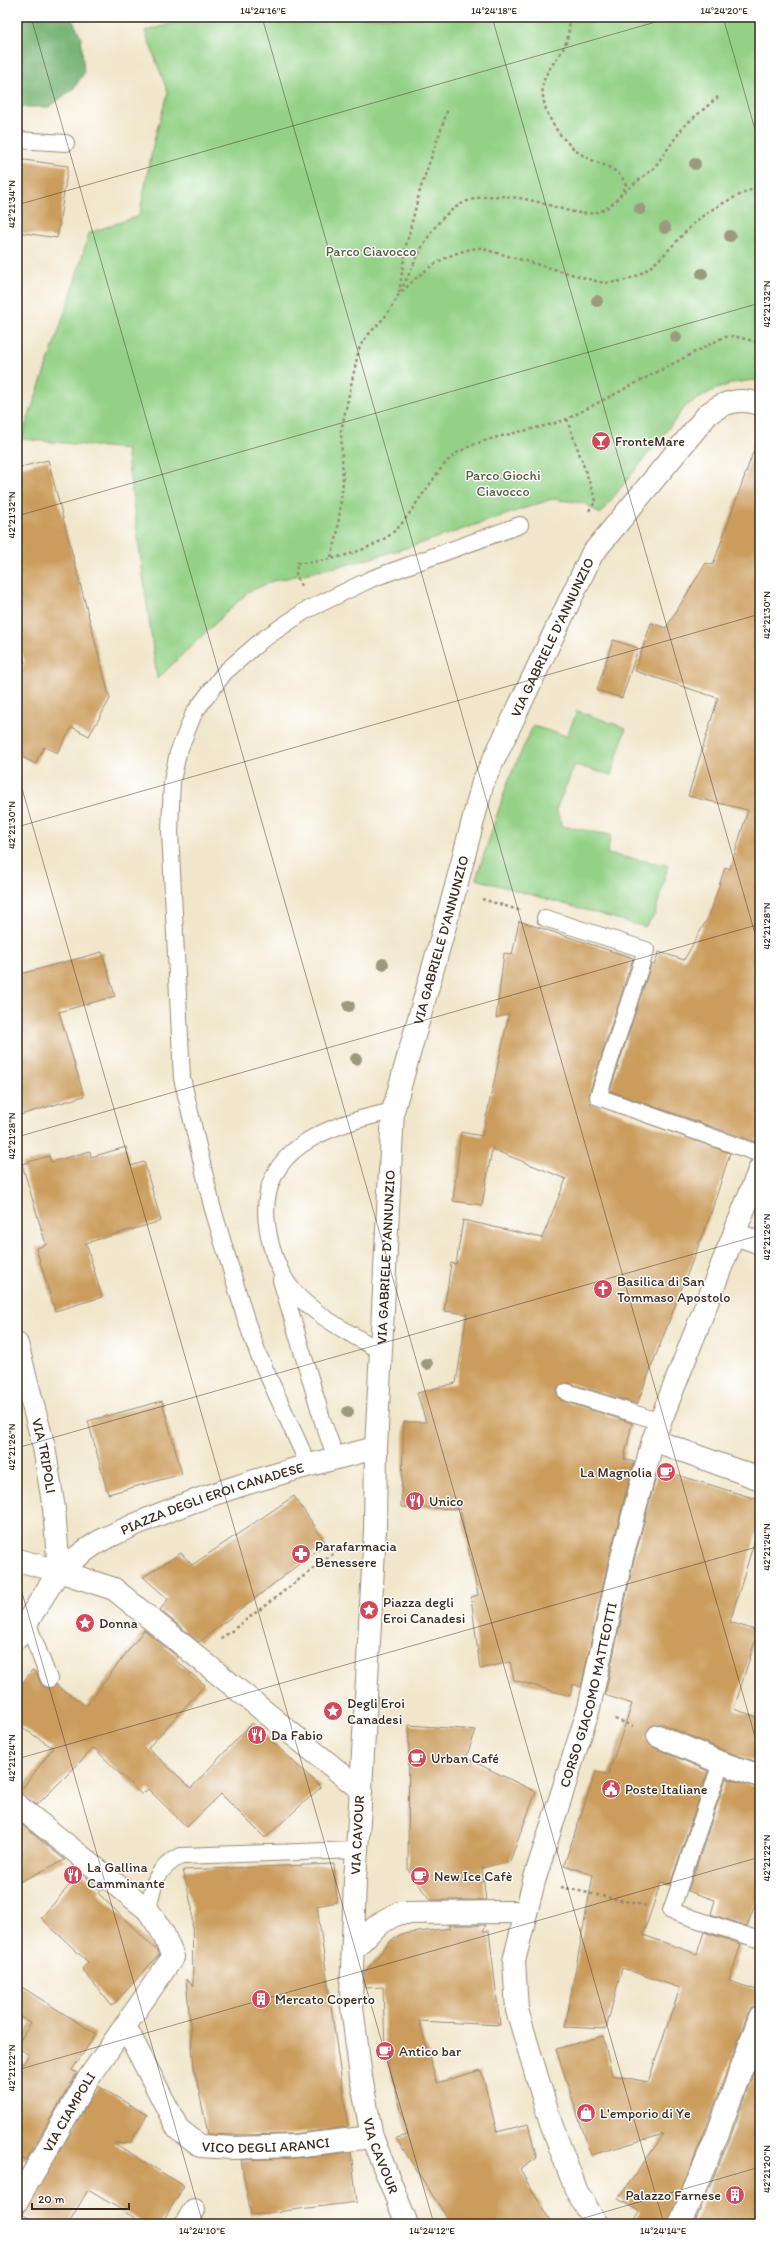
<svg xmlns="http://www.w3.org/2000/svg" width="777" height="2241" viewBox="0 0 777 2241" font-family="Itim,sans-serif">
<rect width="100%" height="100%" fill="#fff"/>
<filter id="ink" filterUnits="userSpaceOnUse"><feTurbulence type="fractalNoise" baseFrequency=".025" numOctaves="2"/><feDisplacementMap in="SourceGraphic" scale="8" xChannelSelector="R" yChannelSelector="G"/><feConvolveMatrix kernelMatrix="1 2 1 2 8 2 1 2 1" color-interpolation-filters="sRGB"/></filter>
<filter id="wash" filterUnits="userSpaceOnUse"><feTurbulence type="fractalNoise" baseFrequency=".012" numOctaves="4" result="noise"/><feDisplacementMap in="SourceGraphic" scale="16" xChannelSelector="R" yChannelSelector="G"/><feGaussianBlur stdDeviation="0.9" result="paint"/><feColorMatrix in="noise" values="0 0 0 0 0 0 0 0 0 0 0 0 0 0 0 0 0 1.4 0 .05"/><feComposite in="paint" operator="in"/></filter>
<g filter="url(#wash)">
<rect width="100%" height="100%" fill="#f1e6cb"/>
<path fill="#94d187" stroke="#687e52" d="M 197,17 L 760,17 L 760,381 L 754,380 L 733,383 L 714,390 L 687,405 L 600,514 L 584,503 L 552,499 L 419,544 L 358,562 L 273,581 L 248,592 L 157,679 L 126,449 L 21,439 L 69,301 L 89,233 L 139,216 L 155,136 L 168,93 L 145,31 Z
M 577,711 L 626,728 L 611,775 L 575,765 L 556,809 L 562,826 L 611,835 L 607,854 L 668,865 L 655,914 L 645,927 L 476,879 L 508,781 L 533,726 L 567,736 Z"/>
<path fill="#77b374" stroke="#596e49" d="M 17,17 L 71,17 L 81,37 L 84,73 L 74,88 L 49,107 L 17,107 Z"/>
<g id="blocks">
<path fill="#cb9c5b" d="M 17,159 L 68,166 L 57,238 L 17,232 Z
M 756,444 L 760,444 L 760,1131 L 756,1142 L 610,1091 L 651,964 L 654,965 L 659,952 L 684,960 L 710,914 L 725,867 L 730,869 L 748,810 L 688,796 L 718,698 L 635,671 L 651,623 L 666,628 L 706,563 L 713,565 Z
M 48,460 L 110,699 L 89,736 L 72,727 L 57,753 L 44,747 L 35,764 L 17,754 L 17,676 L 25,662 L 17,639 L 17,468 Z
M 613,640 L 638,648 L 622,698 L 597,690 Z
M 519,921 L 633,958 L 589,1094 L 591,1103 L 730,1153 L 711,1213 L 637,1404 L 569,1383 L 560,1385 L 557,1390 L 559,1398 L 563,1401 L 632,1423 L 624,1459 L 634,1462 L 609,1558 L 581,1687 L 573,1684 L 570,1696 L 514,1680 L 510,1662 L 480,1669 L 471,1597 L 478,1595 L 460,1509 L 401,1507 L 404,1422 L 426,1422 L 417,1393 L 456,1383 L 467,1314 L 444,1311 L 451,1263 L 456,1264 L 463,1220 L 542,1238 L 566,1179 L 492,1149 L 482,1205 L 453,1201 L 461,1132 L 482,1136 L 509,1014 L 496,1018 L 504,953 L 512,955 Z
M 102,952 L 115,996 L 59,1012 L 84,1096 L 17,1116 L 17,975 Z
M 126,1147 L 131,1166 L 144,1162 L 161,1221 L 86,1243 L 102,1297 L 55,1311 L 36,1248 L 46,1245 L 22,1164 L 49,1156 L 51,1162 L 90,1151 L 91,1157 Z
M 162,1401 L 182,1474 L 108,1494 L 88,1421 Z
M 658,1469 L 760,1500 L 760,1522 L 730,1622 L 758,1631 L 734,1709 L 760,1718 L 760,1763 L 725,1751 L 663,1724 L 656,1724 L 647,1731 L 646,1738 L 653,1747 L 708,1771 L 670,1885 L 661,1882 L 643,1935 L 697,1954 L 704,1932 L 741,1944 L 729,1981 L 760,1991 L 760,2005 L 752,2007 L 748,2013 L 706,2128 L 668,2224 L 633,2224 L 640,2211 L 618,2199 L 664,2134 L 591,2155 L 556,2049 L 603,2036 L 612,2075 L 648,2082 L 680,1988 L 622,1968 L 606,2029 L 565,2027 L 593,1875 L 564,1865 L 596,1771 L 608,1775 L 632,1704 L 605,1695 L 633,1564 Z
M 294,1496 L 326,1543 L 199,1642 L 160,1610 L 168,1599 L 143,1577 L 181,1553 L 192,1565 Z
M 144,1630 L 178,1657 L 175,1660 L 205,1685 L 148,1748 L 191,1788 L 252,1723 L 321,1787 L 265,1838 L 221,1794 L 187,1827 L 148,1789 L 142,1795 L 94,1748 L 37,1805 L 19,1793 L 53,1748 L 17,1724 L 17,1691 L 32,1670 L 36,1673 L 43,1687 L 48,1688 L 56,1685 L 86,1706 Z
M 409,1725 L 476,1730 L 466,1758 L 536,1792 L 510,1861 L 482,1868 L 486,1900 L 430,1900 L 408,1870 Z
M 726,1778 L 760,1788 L 760,1892 L 747,1926 L 711,1914 L 715,1900 L 688,1891 Z
M 17,1821 L 65,1860 L 17,1883 Z
M 334,1864 L 337,1902 L 317,1906 L 348,2127 L 293,2134 L 236,2135 L 208,2134 L 194,2068 L 186,1979 L 193,1986 L 192,1908 L 183,1870 Z
M 81,1872 L 100,1890 L 98,1893 L 157,1951 L 159,1955 L 112,2006 L 82,1969 L 88,1962 L 41,1918 Z
M 448,1925 L 486,1925 L 483,1931 L 489,1931 L 500,2025 L 419,2021 L 437,2083 L 481,2070 L 497,2132 L 528,2124 L 537,2158 L 520,2170 L 552,2224 L 451,2224 L 396,2138 L 408,2135 L 385,2051 L 383,1987 L 364,1988 L 364,1973 L 392,1940 L 402,1934 L 451,1928 Z
M 17,1984 L 96,2034 L 72,2070 L 77,2073 L 26,2160 L 17,2154 L 17,2073 L 29,2055 L 17,2047 L 17,2045 L 31,2023 L 17,2015 Z
M 760,2054 L 760,2224 L 694,2224 L 730,2138 Z
M 98,2086 L 147,2115 L 131,2142 L 114,2143 L 184,2186 L 161,2224 L 145,2224 L 88,2190 L 68,2224 L 39,2224 L 22,2214 Z
M 351,2152 L 357,2202 L 251,2215 L 241,2160 L 295,2158 Z"/>
</g>
</g>
<g filter="url(#ink)">
<use href="#blocks" fill-opacity="0" stroke="#968874" stroke-width="1"/>
<g fill="none" stroke-linecap="round" stroke-linejoin="round">
<g stroke="#968874" stroke-width="18">
<path id="service" d="M 17,140 L 66,143
M 545,918 L 646,950 L 598,1097 L 760,1154
M 281,1280 L 323,1422 L 336,1458
M 382,1352 C 356,1337 316,1316 296,1294 C 280,1276 272,1255 268,1231 C 253,1149 328,1125 393,1111
M 566,1392 L 661,1422
M 309,1466 L 259,1356 L 247,1323 L 212,1206 L 182,1078 L 170,831 L 172,781 L 178,753 L 194,713 L 225,672 L 262,640 L 305,611 L 371,579 L 520,525
M 27,1621 L 49,1679
M 721,1763 L 671,1911 L 760,1940
M 148,1910 C 153,1884 155,1869 181,1856 L 357,1850"/>
</g>
<g stroke="#968874" stroke-width="24">
<path id="pedestrian" d="M 361,1790 L 375,1530"/>
</g>
<g stroke="#968874" stroke-width="24">
<g id="minor">
<path d="M 735,1234 L 760,1243"/>
<path d="M 653,1440 L 760,1479"/>
<path id="s1" d="M 375,1530 L 376,1448 L 393,1111 L 455,890 L 483,782 L 592,554 L 708,414 C 725,401 740,398 760,404"/>
<path id="s2" d="M 17,1560 L 59,1571 L 114,1589 L 361,1790 L 355,1880 L 351,1999 L 361,2077 L 372,2137 L 407,2224"/>
<path id="s3" d="M 59,1571 C 73,1560 88,1547 104,1539 C 187,1498 286,1470 376,1448"/>
<path d="M 658,1736 L 721,1763 L 760,1776"/>
<path id="s4" d="M 17,1805 L 148,1910 L 163,1933 L 173,1957 L 125,2026 L 178,2129 L 200,2146 L 233,2148 L 294,2146 L 372,2137"/>
<path d="M 354,1949 C 368,1933 380,1921 399,1913 L 526,1912"/>
<path id="s5" d="M 17,2201 L 88,2079 L 125,2026"/>
<path d="M 186,2224 L 194,2210"/>
<path id="s6" d="M 597,2224 L 577,2192 L 551,2124 L 517,2010 L 514,1961 L 534,1881 L 589,1708 L 621,1561 L 653,1440 L 760,1168"/>
<path d="M 680,2224 L 718,2133 L 760,2017"/>
</g>
</g>
<g stroke="#968874" stroke-width="24">
<g id="tertiary">
<path id="s7" d="M 17,1344 L 44,1447 L 54,1509 L 59,1571 L 17,1638"/>
</g>
</g>
<path stroke="#968874" stroke-width="2.5" stroke-dasharray="3 3" stroke-linecap="butt" d="M 624,192 L 654,168 L 684,126 L 718,97
M 402,292 C 424,269 448,251 480,248 L 599,282 C 649,287 668,245 700,218 C 718,204 739,195 760,186
M 399,293 L 406,246 L 420,190 L 448,109
M 567,419 L 596,501 L 588,512
M 331,557 L 337,536 L 343,482 L 341,431 L 359,349 C 366,333 380,325 389,311 C 413,276 423,223 463,203 C 489,190 526,198 552,206 C 565,210 583,216 597,212 C 610,209 622,196 626,184 C 615,164 602,167 584,156 C 562,143 539,111 543,84 C 546,70 557,60 564,47 C 569,38 569,27 570,17
M 301,586 L 296,575 L 297,563 C 326,562 363,553 387,537 C 402,527 412,509 422,495 C 433,481 442,463 457,453 C 488,434 533,432 567,419 L 724,337 L 734,336 L 760,343
M 482,899 L 522,911
M 221,1639 L 346,1544
M 615,1719 L 633,1726
M 561,1887 L 647,1906"/>
<use href="#service" stroke="#fff" stroke-width="16"/>
<use href="#pedestrian" stroke="#fff" stroke-width="22"/>
<use href="#minor" stroke="#fff" stroke-width="22"/>
<use href="#tertiary" stroke="#fff" stroke-width="22"/>
</g>
<g fill="#9c9a7d">
<circle cx="695" cy="164" r="6"/>
<circle cx="640" cy="209" r="6"/>
<circle cx="665" cy="228" r="6"/>
<circle cx="730" cy="236" r="6"/>
<circle cx="702" cy="274" r="6"/>
<circle cx="597" cy="301" r="6"/>
<circle cx="676" cy="337" r="6"/>
<circle cx="383" cy="964" r="6"/>
<circle cx="349" cy="1006" r="6"/>
<circle cx="356" cy="1059" r="6"/>
<circle cx="427" cy="1364" r="6"/>
<circle cx="348" cy="1412" r="6"/>
</g>
</g>
<path fill="none" stroke="#3b2a1e" stroke-width="1" stroke-opacity="0.45" d="M 31,17 L 664,2224M 262,17 L 760,1754M 492,17 L 760,951M 723,17 L 760,147M 17,205 L 673,17M 17,516 L 760,303M 17,771 L 434,2224M 17,827 L 760,614M 17,1137 L 760,924M 17,1448 L 760,1235M 17,1575 L 203,2224M 17,1759 L 760,1546M 17,2070 L 760,1857M 563,2224 L 760,2167"/>
<defs>
<g id="bar-disc" transform="scale(1)"><circle r="9.5" fill="#d1495b" stroke="#fff"/><path d="M-6-5H6L.8 .8V4.5H3.5V6h-7V4.5H-.8V.8Z" fill="#fff"/></g>
<g id="church-disc" transform="scale(1)"><circle r="9.5" fill="#d1495b" stroke="#fff"/><path d="M-1.2-6h2.4v3.5h3.3v2.4h-3.3V6h-2.4V-.1h-3.3v-2.4h3.3Z" fill="#fff"/></g>
<g id="cafe-disc" transform="scale(1)"><circle r="9.5" fill="#d1495b" stroke="#fff"/><path d="M-5.5-4.5H6V0H3Q3 3.5 0 3.5H-2.5Q-5.5 3.5-5.5 0ZM3-3.2v2h1.7v-2ZM-6 4.5H4V6H-6Z" fill="#fff"/></g>
<g id="restaurant-disc" transform="scale(1)"><circle r="9.5" fill="#d1495b" stroke="#fff"/><path d="M-5-6h1v4h1v-4h1v4h1v-4h1v5L-1.5 .5V6h-2V.5L-5-1ZM5-6V6H3V1.5H1.5Q1.5-4 5-6Z" fill="#fff"/></g>
<g id="pharmacy-disc" transform="scale(1)"><circle r="9.5" fill="#d1495b" stroke="#fff"/><path d="M-2-6h4v4h4v4h-4v4h-4v-4h-4v-4h4Z" fill="#fff"/></g>
<g id="sight-disc" transform="scale(1)"><circle r="9.5" fill="#d1495b" stroke="#fff"/><path d="M0-6L1.8-2.2L6-1.7L2.9 1.2L3.7 5.4L0 3.3L-3.7 5.4L-2.9 1.2L-6-1.7L-1.8-2.2Z" fill="#fff"/></g>
<g id="civic-disc" transform="scale(1)"><circle r="9.5" fill="#d1495b" stroke="#fff"/><path d="M-.6-6.5H3V-4.5H.6V-3L4-1V1h2V6H-6V1h2V-1L-.6-3ZM-1.2 2.5V6h2.4V2.5Z" fill="#fff"/></g>
<g id="building-disc" transform="scale(1)"><circle r="9.5" fill="#d1495b" stroke="#fff"/><path d="M-4-6H4V6H1V3H-1V6H-4ZM-2.5-4.3h1.7v1.8h-1.7ZM.8-4.3h1.7v1.8H.8ZM-2.5-1h1.7V.8h-1.7ZM.8-1h1.7V.8H.8Z" fill="#fff"/></g>
<g id="shop-disc" transform="scale(1)"><circle r="9.5" fill="#d1495b" stroke="#fff"/><path d="M-5-2.5h2.3a2.7 3.5 0 0 1 5.4 0H5L5.5 6h-11ZM-1.5-2.5h3a1.5 2.3 0 0 0-3 0Z" fill="#fff"/></g>
</defs>
<g fill-rule="evenodd">
<use href="#bar-disc" x="601" y="441"/>
<use href="#church-disc" x="603" y="1289"/>
<use href="#cafe-disc" x="666" y="1472"/>
<use href="#restaurant-disc" x="415" y="1501"/>
<use href="#pharmacy-disc" x="301" y="1554"/>
<use href="#sight-disc" x="369" y="1610"/>
<use href="#sight-disc" x="85" y="1623"/>
<use href="#sight-disc" x="333" y="1711"/>
<use href="#restaurant-disc" x="257" y="1735"/>
<use href="#cafe-disc" x="417" y="1758"/>
<use href="#civic-disc" x="611" y="1789"/>
<use href="#restaurant-disc" x="73" y="1875"/>
<use href="#cafe-disc" x="420" y="1876"/>
<use href="#building-disc" x="261" y="1999"/>
<use href="#cafe-disc" x="385" y="2051"/>
<use href="#shop-disc" x="586" y="2113"/>
<use href="#building-disc" x="735" y="2195"/>
</g>
<g text-anchor="middle" stroke-width="3" stroke-linejoin="round" paint-order="stroke">
<g font-size="14" fill="#565c3e" stroke="#fff">
<text x="371" y="256">Parco Ciavocco</text>
<text x="503" y="480">Parco Giochi<tspan x="503" dy="16">Ciavocco</tspan></text>
</g>
<g font-size="14" fill="#3b2a1e" stroke="#fff" text-anchor="start">
<text x="615" y="446">FronteMare</text>
<text x="617" y="1286">Basilica di San<tspan x="617" dy="16">Tommaso Apostolo</tspan></text>
<text x="652" y="1477" text-anchor="end">La Magnolia</text>
<text x="429" y="1506">Unico</text>
<text x="315" y="1551">Parafarmacia<tspan x="315" dy="16">Benessere</tspan></text>
<text x="383" y="1607">Piazza degli<tspan x="383" dy="16">Eroi Canadesi</tspan></text>
<text x="99" y="1628">Donna</text>
<text x="347" y="1708">Degli Eroi<tspan x="347" dy="16">Canadesi</tspan></text>
<text x="271" y="1740">Da Fabio</text>
<text x="431" y="1763">Urban Café</text>
<text x="625" y="1794">Poste Italiane</text>
<text x="87" y="1872">La Gallina<tspan x="87" dy="16">Camminante</tspan></text>
<text x="434" y="1881">New Ice Cafè</text>
<text x="275" y="2004">Mercato Coperto</text>
<text x="399" y="2056">Antico bar</text>
<text x="600" y="2118">L'emporio di Ye</text>
<text x="721" y="2200" text-anchor="end">Palazzo Farnese</text>
</g>
<g font-size="14" fill="#3b2a1e" stroke="#fff">
<text dy="5" stroke="none"><textPath href="#s1" startOffset="921">VIA GABRIELE D'ANNUNZIO</textPath></text>
<text dy="5" stroke="none"><textPath href="#s1" startOffset="597">VIA GABRIELE D'ANNUNZIO</textPath></text>
<text dy="5" stroke="none"><textPath href="#s1" startOffset="273">VIA GABRIELE D'ANNUNZIO</textPath></text>
<text dy="5" stroke="none"><textPath href="#s7" startOffset="115">VIA TRIPOLI</textPath></text>
<text dy="5" stroke="none"><textPath href="#s3" startOffset="171">PIAZZA DEGLI EROI CANADESE</textPath></text>
<text dy="5" stroke="none"><textPath href="#s6" startOffset="555">CORSO GIACOMO MATTEOTTI</textPath></text>
<text transform="translate(357 1835) rotate(-87)" y="5">VIA CAVOUR</text>
<text dy="5" stroke="none"><textPath href="#s5" startOffset="103">VIA CIAMPOLI</textPath></text>
<text dy="5" stroke="none"><textPath href="#s4" startOffset="515">VICO DEGLI ARANCI</textPath></text>
<text dy="5" stroke="none"><textPath href="#s2" startOffset="789">VIA CAVOUR</textPath></text>
</g>
</g>
<rect width="777" height="2241" fill="none" stroke="#fff" stroke-width="44"/>
<path d="M32 2203v6h97v-6" fill="none" stroke="#3b2a1e" stroke-width="2"/>
<text x="38" y="2203" font-size="12" fill="#3b2a1e" stroke="#ffffff" stroke-width="3" paint-order="stroke">20 m</text>
<rect x="22" y="22" width="733" height="2197" fill="none" stroke="#3b2a1e" stroke-width="1.5"/>
<g font-size="10" text-anchor="middle" fill="#3b2a1e">
<text x="263" y="14">14°24'16"E</text>
<text x="494" y="14">14°24'18"E</text>
<text x="724" y="14">14°24'20"E</text>
<text transform="translate(11 204) rotate(-90)" y="4">42°21'34"N</text>
<text transform="translate(766 304) rotate(-90)" y="4">42°21'32"N</text>
<text transform="translate(11 515) rotate(-90)" y="4">42°21'32"N</text>
<text transform="translate(766 615) rotate(-90)" y="4">42°21'30"N</text>
<text transform="translate(11 825) rotate(-90)" y="4">42°21'30"N</text>
<text transform="translate(766 926) rotate(-90)" y="4">42°21'28"N</text>
<text transform="translate(11 1136) rotate(-90)" y="4">42°21'28"N</text>
<text transform="translate(766 1237) rotate(-90)" y="4">42°21'26"N</text>
<text transform="translate(11 1447) rotate(-90)" y="4">42°21'26"N</text>
<text transform="translate(766 1547) rotate(-90)" y="4">42°21'24"N</text>
<text transform="translate(11 1758) rotate(-90)" y="4">42°21'24"N</text>
<text transform="translate(766 1858) rotate(-90)" y="4">42°21'22"N</text>
<text transform="translate(11 2068) rotate(-90)" y="4">42°21'22"N</text>
<text transform="translate(766 2169) rotate(-90)" y="4">42°21'20"N</text>
<text x="202" y="2234">14°24'10"E</text>
<text x="432" y="2234">14°24'12"E</text>
<text x="663" y="2234">14°24'14"E</text>
</g>
</svg>
